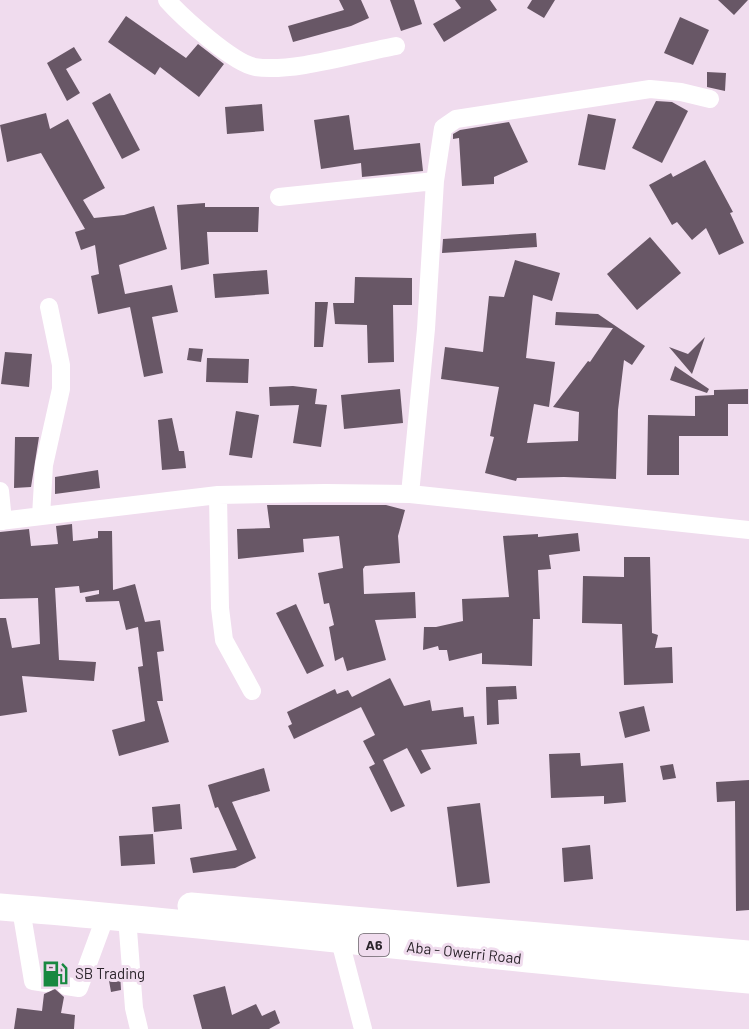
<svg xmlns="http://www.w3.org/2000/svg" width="749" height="1029" viewBox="0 0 749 1029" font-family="Barlow,sans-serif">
<rect width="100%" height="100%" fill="#f0dcee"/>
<path fill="#685766" d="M 339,0 L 361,0 L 369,18 L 351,26 L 293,42 L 288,26 L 344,10 Z
M 390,0 L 414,0 L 422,24 L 401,31 Z
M 455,0 L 490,0 L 497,10 L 444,42 L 433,24 L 461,8 Z
M 532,0 L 555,0 L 544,18 L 527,8 Z
M 718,0 L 748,0 L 734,15 Z
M 126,16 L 186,58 L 198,44 L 224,64 L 199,97 L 160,67 L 155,75 L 108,42 Z
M 680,17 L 709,30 L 693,65 L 664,53 Z
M 74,47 L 82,60 L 66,69 L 80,93 L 67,101 L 47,63 Z
M 707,72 L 726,73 L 725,91 L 707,87 Z
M 110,93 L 140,150 L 122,159 L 92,103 Z
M 656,101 L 672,102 L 688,111 L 662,163 L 632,148 Z
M 262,104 L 264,131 L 227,134 L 225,107 Z
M 46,113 L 50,129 L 68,119 L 105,188 L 83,200 L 94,218 L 124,215 L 154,206 L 167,249 L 119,265 L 125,294 L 172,285 L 178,312 L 152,317 L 163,373 L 144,377 L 130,307 L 98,314 L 91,276 L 99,274 L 95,245 L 81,250 L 75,232 L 85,229 L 41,153 L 7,162 L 0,125 Z
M 588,114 L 616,119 L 605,170 L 578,165 Z
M 349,115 L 354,150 L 420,143 L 423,171 L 362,177 L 361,163 L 321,169 L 314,120 Z
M 509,122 L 528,162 L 494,177 L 494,184 L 462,186 L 459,138 L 453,139 L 453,134 L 460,130 Z
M 705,160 L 733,212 L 730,213 L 744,243 L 719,255 L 706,228 L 692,240 L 677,222 L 672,225 L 649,185 L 671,173 L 673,177 Z
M 205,203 L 205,207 L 259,207 L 258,232 L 207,232 L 209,264 L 181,270 L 177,205 Z
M 536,233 L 537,247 L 442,253 L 443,239 Z
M 650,237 L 681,273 L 637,310 L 607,274 Z
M 515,260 L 560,273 L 552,301 L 533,295 L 526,358 L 555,362 L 549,407 L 534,404 L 527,443 L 578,441 L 579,412 L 553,407 L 588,361 L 590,362 L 613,328 L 555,325 L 556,312 L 598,314 L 645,346 L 632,365 L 624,360 L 618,410 L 616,479 L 564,477 L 517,478 L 516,481 L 485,473 L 494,437 L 490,436 L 499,387 L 441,379 L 445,347 L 483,352 L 489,296 L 504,297 Z
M 267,270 L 269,294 L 215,298 L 213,274 Z
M 355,277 L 412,278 L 412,305 L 393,305 L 394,362 L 368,363 L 367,325 L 335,324 L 333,303 L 354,303 Z
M 315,302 L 328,302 L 323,347 L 314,347 Z
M 705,337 L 692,374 L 669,347 L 688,354 Z
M 189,348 L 203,349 L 201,362 L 187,360 Z
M 5,352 L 32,354 L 29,387 L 1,384 Z
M 207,358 L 249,359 L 248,383 L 206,382 Z
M 675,366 L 709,389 L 707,393 L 670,380 Z
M 293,386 L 317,389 L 315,404 L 327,405 L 321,447 L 293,443 L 299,405 L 270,406 L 269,387 Z
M 400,389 L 403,423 L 344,429 L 341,395 Z
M 748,389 L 748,404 L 728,404 L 728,436 L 679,436 L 679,475 L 647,475 L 648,415 L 695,416 L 695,396 L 714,395 L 714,390 Z
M 236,411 L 259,415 L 252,458 L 229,455 Z
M 172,418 L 179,451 L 184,451 L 186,468 L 162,470 L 158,420 Z
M 15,437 L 39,437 L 31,487 L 14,488 Z
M 98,470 L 100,488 L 55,494 L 55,477 Z
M 267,505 L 386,505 L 405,510 L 398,536 L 400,563 L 365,566 L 363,569 L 364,594 L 415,592 L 416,618 L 375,620 L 386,660 L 347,671 L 343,657 L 335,661 L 329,627 L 334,625 L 329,603 L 324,604 L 318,573 L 343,568 L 339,536 L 303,539 L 304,552 L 238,559 L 237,529 L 270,528 Z
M 72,524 L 73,541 L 98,538 L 98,531 L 112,531 L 113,590 L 135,584 L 145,622 L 160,620 L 164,651 L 157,652 L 163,701 L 157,701 L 169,742 L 119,756 L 112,730 L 145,721 L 138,667 L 143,666 L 138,627 L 126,630 L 119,601 L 86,602 L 85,597 L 99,594 L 99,590 L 80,593 L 79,586 L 55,588 L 59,660 L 96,662 L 94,681 L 22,676 L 27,712 L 0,716 L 0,618 L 6,618 L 12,648 L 40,644 L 38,598 L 0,599 L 0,532 L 29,529 L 31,546 L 58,544 L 56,526 Z
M 578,533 L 580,551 L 549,555 L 551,569 L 538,570 L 540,619 L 533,619 L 532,666 L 482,664 L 482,653 L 449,661 L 447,650 L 439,650 L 438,646 L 423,650 L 424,627 L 436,627 L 463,621 L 462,599 L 509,597 L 503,536 L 538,534 L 538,537 Z
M 624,557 L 650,557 L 652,633 L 658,635 L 655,648 L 672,647 L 673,683 L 624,685 L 622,624 L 582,623 L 583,576 L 624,577 Z
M 296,604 L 324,666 L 307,674 L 276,613 Z
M 390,678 L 404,706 L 430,700 L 432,711 L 463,707 L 464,717 L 474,716 L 477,744 L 421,750 L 431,769 L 421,774 L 407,748 L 383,760 L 405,806 L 391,812 L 369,767 L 375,764 L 363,741 L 375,735 L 361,707 L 294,739 L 288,726 L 292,724 L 287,712 L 335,689 L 337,694 L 348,690 L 352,697 Z
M 516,686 L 517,699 L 498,700 L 499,724 L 487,725 L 486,687 Z
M 644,706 L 650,731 L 625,738 L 619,712 Z
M 580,753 L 581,766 L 623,763 L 626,802 L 604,804 L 604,796 L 551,798 L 549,754 Z
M 673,764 L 676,778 L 663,780 L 660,766 Z
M 264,768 L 270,791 L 232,802 L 256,858 L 235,868 L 193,873 L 190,858 L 237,850 L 218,807 L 215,808 L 208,785 Z
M 749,780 L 749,910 L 736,911 L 735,801 L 717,802 L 716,782 Z
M 480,803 L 490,883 L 457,887 L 447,807 Z
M 180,804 L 182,829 L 154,832 L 152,807 Z
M 153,834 L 155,864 L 121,866 L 119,836 Z
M 590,845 L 593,879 L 564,882 L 562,848 Z
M 49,966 L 68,969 L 67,975 L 57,980 L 48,972 Z
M 120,973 L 121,990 L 111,992 L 108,975 Z
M 225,986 L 232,1015 L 256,1004 L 262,1016 L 275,1010 L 280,1023 L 269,1029 L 202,1029 L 193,995 Z
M 55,989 L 64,997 L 61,1013 L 75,1015 L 74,1029 L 14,1029 L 17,1008 L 42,1011 L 44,994 Z"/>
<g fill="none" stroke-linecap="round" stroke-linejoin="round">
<path stroke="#fff" stroke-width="18" d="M 167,0 C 182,17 233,63 255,67 C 292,73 357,53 396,46
M 279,197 L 435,181
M 0,491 L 3,521
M 410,494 L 426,329 L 435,181 L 443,128 L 456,119 L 650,89 L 681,92 L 710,99
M 218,495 L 220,608 L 224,640 L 252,691
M 41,516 L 44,465 L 61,389 L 61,365 L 49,307
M 0,521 L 218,495 L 325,493 L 410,494 L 749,530
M 21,909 L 33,981 L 46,983
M 127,917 L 134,1008 L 139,1029
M 340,941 L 363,1029
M 66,986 L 79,988 L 106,915"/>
<path stroke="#fff" stroke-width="27" d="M 191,906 L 749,954
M 0,907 C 250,927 499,959 749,980"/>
</g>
<defs>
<g id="fuel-bare" transform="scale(2.07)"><path d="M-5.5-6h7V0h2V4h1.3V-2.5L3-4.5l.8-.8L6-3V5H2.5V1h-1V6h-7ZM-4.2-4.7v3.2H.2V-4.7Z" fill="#188840" stroke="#f0dcee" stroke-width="2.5" paint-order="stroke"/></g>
</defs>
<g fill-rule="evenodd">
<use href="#fuel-bare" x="55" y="974"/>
</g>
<g text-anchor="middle" stroke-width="6" stroke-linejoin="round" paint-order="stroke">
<rect fill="#f0dcee" stroke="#665b66" stroke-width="1.5" x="359" y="934" width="30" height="22" rx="4.5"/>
<g font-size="14" font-weight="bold" fill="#2b242b">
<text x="374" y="950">A6</text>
</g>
<g font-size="15" fill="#2b242b" stroke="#f0dcee">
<text transform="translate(464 953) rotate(6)" y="5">Aba - Owerri Road</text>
</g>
<g font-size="15" fill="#2b242b" stroke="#f0dcee" text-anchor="start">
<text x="75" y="979">SB Trading</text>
</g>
</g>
</svg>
